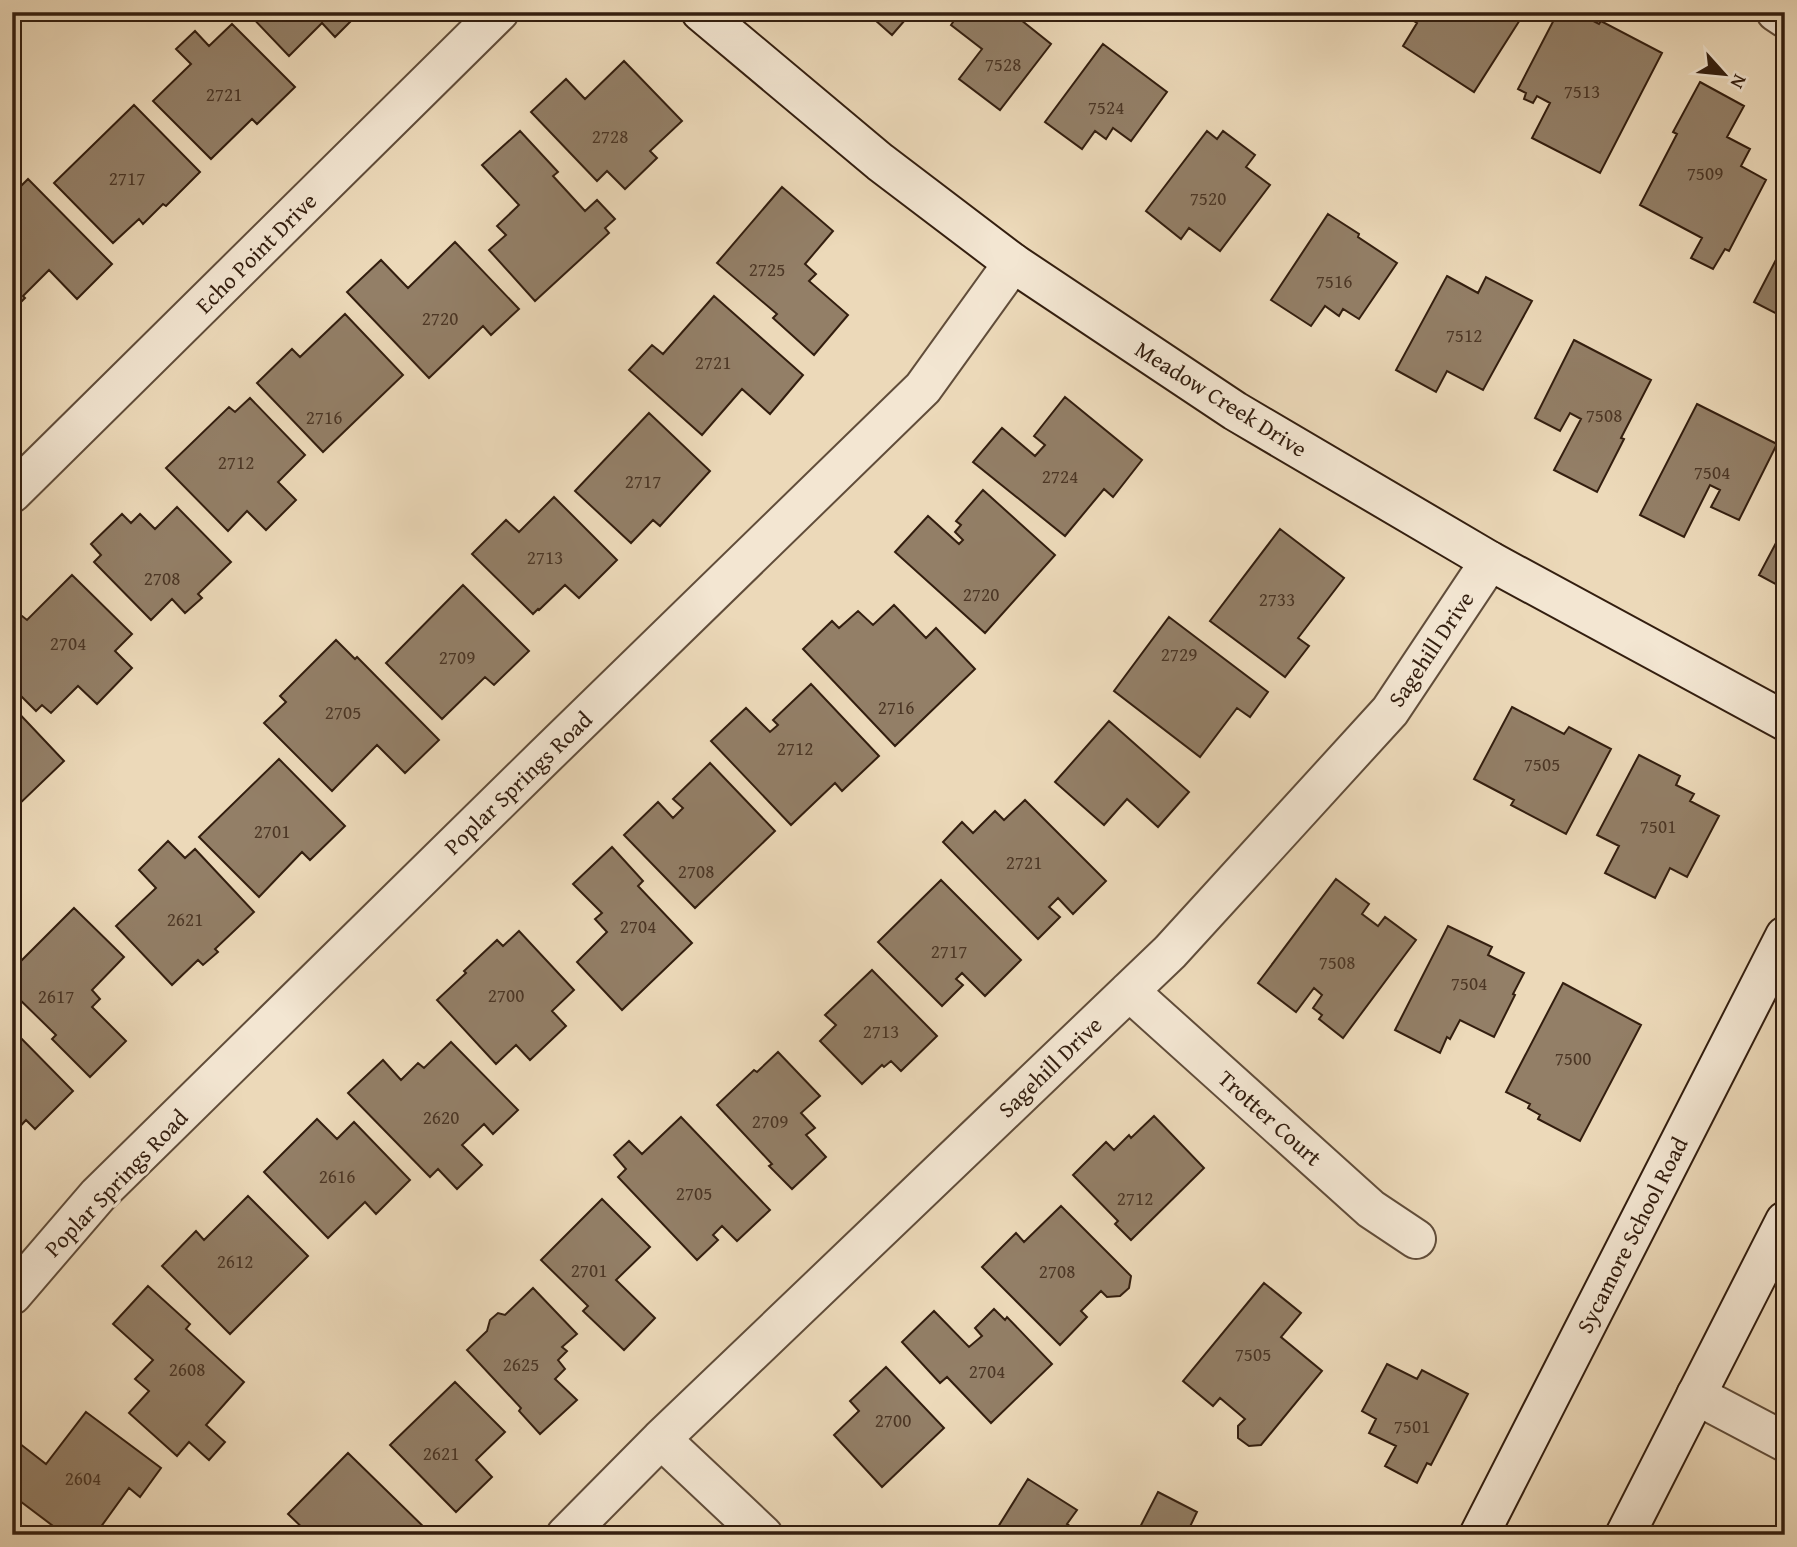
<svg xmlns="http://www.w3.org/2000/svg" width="1797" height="1547" viewBox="0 0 1797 1547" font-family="'Gentium Book Plus',serif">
<rect width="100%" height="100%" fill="#ecd9b9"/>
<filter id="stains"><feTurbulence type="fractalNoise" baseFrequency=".00286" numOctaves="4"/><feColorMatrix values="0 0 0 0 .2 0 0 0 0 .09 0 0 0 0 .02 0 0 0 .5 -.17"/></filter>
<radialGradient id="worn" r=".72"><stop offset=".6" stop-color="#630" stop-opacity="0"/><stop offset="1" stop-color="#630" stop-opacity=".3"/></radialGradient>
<path fill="#937f67" stroke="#331e0f" stroke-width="2" d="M 247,12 L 360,12 L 335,37 L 322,23 L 289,56 Z
M 866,12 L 912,12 L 892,35 Z
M 960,12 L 1011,12 L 1051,44 L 1000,110 L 959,79 L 982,49 L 951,25 Z
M 1417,12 L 1525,12 L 1474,92 L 1403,46 L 1417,23 L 1412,20 Z
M 1558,12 L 1576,12 L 1599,24 L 1601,21 L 1662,53 L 1600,173 L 1532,138 L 1550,103 L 1537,96 L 1533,103 L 1524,99 L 1526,93 L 1518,89 Z
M 232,24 L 295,87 L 257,124 L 252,119 L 211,159 L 153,101 L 191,64 L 176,49 L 195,31 L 209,46 Z
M 1103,44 L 1167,92 L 1131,141 L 1113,128 L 1106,139 L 1095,131 L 1082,149 L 1045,122 Z
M 624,61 L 682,121 L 650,151 L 657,158 L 625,189 L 607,171 L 597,181 L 531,112 L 566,79 L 585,99 Z
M 1700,82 L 1744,106 L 1727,137 L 1750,149 L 1741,166 L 1766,180 L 1729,251 L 1725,249 L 1713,269 L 1691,258 L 1702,238 L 1640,205 L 1677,134 L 1673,132 Z
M 134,105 L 200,172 L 166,206 L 163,204 L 143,224 L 139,219 L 113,243 L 54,183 Z
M 520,131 L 558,172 L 553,176 L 585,211 L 597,200 L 615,219 L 605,228 L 609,233 L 535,301 L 489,250 L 506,235 L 497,226 L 519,205 L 482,165 Z
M 1207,131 L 1217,139 L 1223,131 L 1255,155 L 1246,167 L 1270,185 L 1220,251 L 1189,228 L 1181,239 L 1146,211 Z
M 28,179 L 112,264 L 77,299 L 49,270 L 23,296 L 25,298 L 12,311 L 12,195 Z
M 782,187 L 833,231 L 805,264 L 816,274 L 809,281 L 848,315 L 814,355 L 773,318 L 777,314 L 717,263 Z
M 1328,214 L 1359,234 L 1358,237 L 1397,263 L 1359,319 L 1343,309 L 1339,316 L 1325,306 L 1311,326 L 1271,300 Z
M 455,242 L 519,309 L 491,335 L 483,326 L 429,378 L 347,292 L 381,260 L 408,288 Z
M 1780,252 L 1785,254 L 1785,318 L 1754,302 Z
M 1447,276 L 1478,293 L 1486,277 L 1532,301 L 1483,390 L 1447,371 L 1436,392 L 1396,370 Z
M 714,296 L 803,375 L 770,414 L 742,389 L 702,435 L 629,370 L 652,345 L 663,354 Z
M 345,314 L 403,375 L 323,452 L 257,383 L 292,349 L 300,357 Z
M 1574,340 L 1651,380 L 1621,438 L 1624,439 L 1597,492 L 1554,470 L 1581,419 L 1570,413 L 1560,431 L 1535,418 Z
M 1065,397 L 1142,460 L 1113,497 L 1104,489 L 1065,536 L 973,462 L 1002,428 L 1035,456 L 1045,445 L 1034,436 Z
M 250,398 L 305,455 L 278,482 L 296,500 L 266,530 L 247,511 L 228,531 L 166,468 L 229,407 L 235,412 Z
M 1697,404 L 1777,444 L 1739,520 L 1711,507 L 1720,490 L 1710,485 L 1684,537 L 1640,515 Z
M 649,413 L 710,471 L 660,526 L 653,520 L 631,543 L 575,491 Z
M 983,490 L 1055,555 L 985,633 L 895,552 L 928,516 L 959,544 L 963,540 L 955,532 L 961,525 L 956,521 Z
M 554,497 L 617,560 L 579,598 L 565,585 L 539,610 L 538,609 L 533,614 L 472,554 L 506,520 L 519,532 Z
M 177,507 L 231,562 L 198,594 L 202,598 L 185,613 L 172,599 L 151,620 L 94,562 L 101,555 L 91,544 L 122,514 L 131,523 L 140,514 L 155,529 Z
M 1785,526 L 1785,589 L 1759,575 Z
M 1280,529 L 1344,578 L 1298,638 L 1309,646 L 1285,677 L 1210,621 Z
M 72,575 L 132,634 L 115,651 L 132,668 L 97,704 L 78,686 L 51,713 L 42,705 L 36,711 L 12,687 L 12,678 L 15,676 L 12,674 L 12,617 L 17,612 L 27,620 Z
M 463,585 L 529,651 L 494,685 L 485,677 L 442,719 L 386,663 Z
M 894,605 L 926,638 L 936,628 L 975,669 L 895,746 L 803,649 L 832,621 L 839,628 L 858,611 L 873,625 Z
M 1169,617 L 1268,692 L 1250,717 L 1237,708 L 1200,757 L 1114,691 Z
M 336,640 L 355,659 L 357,657 L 439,740 L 405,773 L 377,745 L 332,791 L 264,723 L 286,702 L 280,696 Z
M 811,684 L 879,756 L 842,791 L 835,783 L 791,825 L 711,741 L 746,708 L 770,732 L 778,725 L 773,720 Z
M 12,706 L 64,761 L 12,811 Z
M 1512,707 L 1564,734 L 1569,727 L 1611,749 L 1566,834 L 1511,805 L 1514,800 L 1474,779 Z
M 1109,721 L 1189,792 L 1158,827 L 1127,799 L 1104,825 L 1055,782 Z
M 1639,755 L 1680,776 L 1676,785 L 1694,794 L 1690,801 L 1719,816 L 1687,877 L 1670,868 L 1655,898 L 1605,873 L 1619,846 L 1597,835 Z
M 279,759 L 345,826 L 310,860 L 302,852 L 259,897 L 199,837 Z
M 710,763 L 775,831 L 695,908 L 624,835 L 658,802 L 673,818 L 683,808 L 673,799 Z
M 1025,800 L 1106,881 L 1073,914 L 1058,898 L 1049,907 L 1060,917 L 1038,939 L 943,842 L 962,822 L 973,833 L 995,811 L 1004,820 Z
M 168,841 L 185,858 L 195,849 L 254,912 L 215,949 L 218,952 L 203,965 L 198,960 L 172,985 L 116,926 L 156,888 L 139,870 Z
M 612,847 L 643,881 L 638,886 L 692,943 L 622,1010 L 577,962 L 607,932 L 595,919 L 602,913 L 573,884 Z
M 1336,879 L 1369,904 L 1362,914 L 1378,926 L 1385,917 L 1416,940 L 1343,1038 L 1319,1019 L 1322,1015 L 1313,1008 L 1322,995 L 1314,988 L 1296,1012 L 1258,983 Z
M 941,880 L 1021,960 L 985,996 L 962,973 L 956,979 L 963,985 L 942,1006 L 878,942 Z
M 74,908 L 124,957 L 92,990 L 100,999 L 92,1007 L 126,1041 L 90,1077 L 52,1039 L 56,1035 L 12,992 L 12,970 Z
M 1448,926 L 1492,947 L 1488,955 L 1524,973 L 1513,994 L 1515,995 L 1494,1037 L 1460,1020 L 1450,1039 L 1447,1037 L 1440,1053 L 1395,1030 Z
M 519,931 L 574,990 L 552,1011 L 566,1026 L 530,1060 L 516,1045 L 496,1064 L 437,1000 L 466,973 L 464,971 L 497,940 L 503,946 Z
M 872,970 L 937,1036 L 901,1071 L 891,1061 L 884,1067 L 882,1065 L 862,1084 L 820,1041 L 836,1025 L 825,1015 Z
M 1563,983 L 1641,1025 L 1580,1141 L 1538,1119 L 1540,1115 L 1528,1108 L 1530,1104 L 1506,1092 Z
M 12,1029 L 73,1091 L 35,1129 L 26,1120 L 16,1131 L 12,1128 Z
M 451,1042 L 518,1110 L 493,1134 L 484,1124 L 462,1145 L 482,1165 L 457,1189 L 438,1169 L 430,1177 L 348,1093 L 383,1060 L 401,1080 L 418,1063 L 424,1068 Z
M 778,1052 L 820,1096 L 801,1113 L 815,1128 L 806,1135 L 826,1157 L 792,1189 L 769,1166 L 772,1164 L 717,1105 L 754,1070 L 757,1072 Z
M 1154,1116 L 1204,1168 L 1131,1240 L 1115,1224 L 1118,1221 L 1073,1175 L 1106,1142 L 1114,1150 L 1129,1135 L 1131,1138 Z
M 681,1117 L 770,1210 L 737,1241 L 722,1226 L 713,1235 L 718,1240 L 697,1260 L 618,1177 L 626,1169 L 614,1155 L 629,1141 L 642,1154 Z
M 317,1119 L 337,1139 L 354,1122 L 410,1180 L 376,1214 L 365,1202 L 328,1238 L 264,1172 Z
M 248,1196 L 308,1256 L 230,1334 L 162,1266 L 196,1231 L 204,1240 Z
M 602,1199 L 650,1247 L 616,1280 L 655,1318 L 624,1350 L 583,1311 L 588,1306 L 541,1260 Z
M 1061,1206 L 1131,1276 L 1129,1288 L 1120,1296 L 1107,1297 L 1101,1291 L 1081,1311 L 1087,1317 L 1060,1345 L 982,1267 L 1016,1233 L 1024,1242 Z
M 1264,1283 L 1301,1313 L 1281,1337 L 1322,1371 L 1261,1445 L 1249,1446 L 1238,1438 L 1238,1426 L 1245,1419 L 1220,1398 L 1213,1406 L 1183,1381 Z
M 148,1286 L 190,1324 L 186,1329 L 244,1382 L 206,1425 L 225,1442 L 209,1460 L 189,1442 L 177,1456 L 129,1413 L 149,1391 L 135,1379 L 153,1360 L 113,1324 Z
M 533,1288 L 577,1334 L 562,1347 L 567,1351 L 558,1360 L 565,1369 L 555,1379 L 577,1400 L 540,1434 L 519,1411 L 521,1408 L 467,1350 L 487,1331 L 490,1320 L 498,1313 L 505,1315 Z
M 994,1309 L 1005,1320 L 1007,1317 L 1052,1364 L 991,1423 L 947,1377 L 940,1383 L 902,1342 L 934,1311 L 969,1347 L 982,1336 L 975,1328 Z
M 1387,1364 L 1417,1379 L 1422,1370 L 1468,1394 L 1431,1465 L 1427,1463 L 1417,1483 L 1385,1466 L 1396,1446 L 1369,1433 L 1376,1419 L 1362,1411 Z
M 886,1367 L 944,1428 L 882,1487 L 834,1435 L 859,1411 L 850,1401 Z
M 455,1382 L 505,1432 L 476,1460 L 492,1477 L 456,1512 L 390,1445 Z
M 86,1412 L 161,1468 L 140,1497 L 129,1488 L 95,1535 L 65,1535 L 12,1495 L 12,1451 L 19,1443 L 46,1464 Z
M 348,1453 L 432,1535 L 310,1535 L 288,1514 Z
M 1028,1479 L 1077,1510 L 1067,1524 L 1077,1531 L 1076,1533 L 1078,1535 L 993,1535 Z
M 1158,1492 L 1197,1512 L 1186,1535 L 1136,1535 Z"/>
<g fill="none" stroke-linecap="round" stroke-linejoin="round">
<g stroke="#614d3a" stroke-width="42">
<path id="street" d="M 1776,12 L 1785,18
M 12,493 L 499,12
M 1129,991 L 1371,1209 L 1416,1239
M 12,1295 L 98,1195 L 543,758 L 923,388 L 1013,263
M 1696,1395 L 1785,1442
M 661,1439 L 763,1535
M 566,1535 L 661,1439 L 1170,952 L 1390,711 L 1490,561"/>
</g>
<g stroke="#331e0f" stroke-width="42">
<path id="secondary" d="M 701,12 L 880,162 L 1013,263 L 1235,411 L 1490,561 L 1785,721
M 1479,1535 L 1785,936
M 1625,1535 L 1785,1221"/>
</g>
<use href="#street" stroke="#f3e6d2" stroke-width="38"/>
<use href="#secondary" stroke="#f3e6d2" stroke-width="38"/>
</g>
<g text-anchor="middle" stroke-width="6" stroke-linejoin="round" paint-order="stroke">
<g font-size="19" fill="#4b3625">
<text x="1003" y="71">7528</text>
<text x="1582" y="98">7513</text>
<text x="224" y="101">2721</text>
<text x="1106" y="114">7524</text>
<text x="610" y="143">2728</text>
<text x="1705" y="180">7509</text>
<text x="127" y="185">2717</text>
<text x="1208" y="205">7520</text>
<text x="767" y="276">2725</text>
<text x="1334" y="288">7516</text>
<text x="440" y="325">2720</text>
<text x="1464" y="342">7512</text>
<text x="713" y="369">2721</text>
<text x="1604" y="422">7508</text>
<text x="324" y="424">2716</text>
<text x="236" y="469">2712</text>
<text x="1712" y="479">7504</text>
<text x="1060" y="483">2724</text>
<text x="643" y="488">2717</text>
<text x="545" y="564">2713</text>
<text x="162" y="585">2708</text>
<text x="981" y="601">2720</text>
<text x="1277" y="606">2733</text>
<text x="68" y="650">2704</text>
<text x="1179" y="661">2729</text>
<text x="457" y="664">2709</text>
<text x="896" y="714">2716</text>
<text x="343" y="719">2705</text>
<text x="795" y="755">2712</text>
<text x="1542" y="771">7505</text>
<text x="1658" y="833">7501</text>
<text x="272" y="838">2701</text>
<text x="1024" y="869">2721</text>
<text x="696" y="878">2708</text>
<text x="185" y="926">2621</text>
<text x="638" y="933">2704</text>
<text x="949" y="958">2717</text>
<text x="1337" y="969">7508</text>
<text x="1469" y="990">7504</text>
<text x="506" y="1002">2700</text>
<text x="56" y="1003">2617</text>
<text x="881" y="1038">2713</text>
<text x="1573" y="1065">7500</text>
<text x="441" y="1124">2620</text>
<text x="770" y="1128">2709</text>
<text x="337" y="1183">2616</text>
<text x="694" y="1200">2705</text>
<text x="1135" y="1205">2712</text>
<text x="235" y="1268">2612</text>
<text x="589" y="1277">2701</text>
<text x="1057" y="1278">2708</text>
<text x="1253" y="1361">7505</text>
<text x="521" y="1371">2625</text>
<text x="187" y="1376">2608</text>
<text x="987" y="1378">2704</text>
<text x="893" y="1427">2700</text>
<text x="1412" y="1433">7501</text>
<text x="441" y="1460">2621</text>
<text x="83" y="1485">2604</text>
</g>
<g font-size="23" fill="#331e0f" stroke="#f3e6d2">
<text transform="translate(256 253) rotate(-45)" y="8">Echo Point Drive</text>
<text transform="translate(1221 399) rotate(32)" y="8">Meadow Creek Drive</text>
<text transform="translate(1431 649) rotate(-56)" y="8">Sagehill Drive</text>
<text transform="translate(518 783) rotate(-44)" y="8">Poplar Springs Road</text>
<text transform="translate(1050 1067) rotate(-44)" y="8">Sagehill Drive</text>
<text transform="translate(1270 1118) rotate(42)" y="8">Trotter Court</text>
<text transform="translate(116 1183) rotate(-46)" y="8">Poplar Springs Road</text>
<text transform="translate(1632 1235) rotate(-63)" y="8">Sycamore School Road</text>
</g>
</g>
<rect width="1797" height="1547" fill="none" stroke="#ecd9b9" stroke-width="42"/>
<rect x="14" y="14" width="1769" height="1519" fill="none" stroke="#331e0f" stroke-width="3.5"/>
<rect x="21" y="21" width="1755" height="1505" fill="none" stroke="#331e0f" stroke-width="2"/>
<g transform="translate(1724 74) rotate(117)" stroke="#f3e6d2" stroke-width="5" paint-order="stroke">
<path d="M0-5L12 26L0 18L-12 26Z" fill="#331e0f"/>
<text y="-10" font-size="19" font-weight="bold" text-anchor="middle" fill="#331e0f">N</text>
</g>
<rect width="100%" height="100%" filter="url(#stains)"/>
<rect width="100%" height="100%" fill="url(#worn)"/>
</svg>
